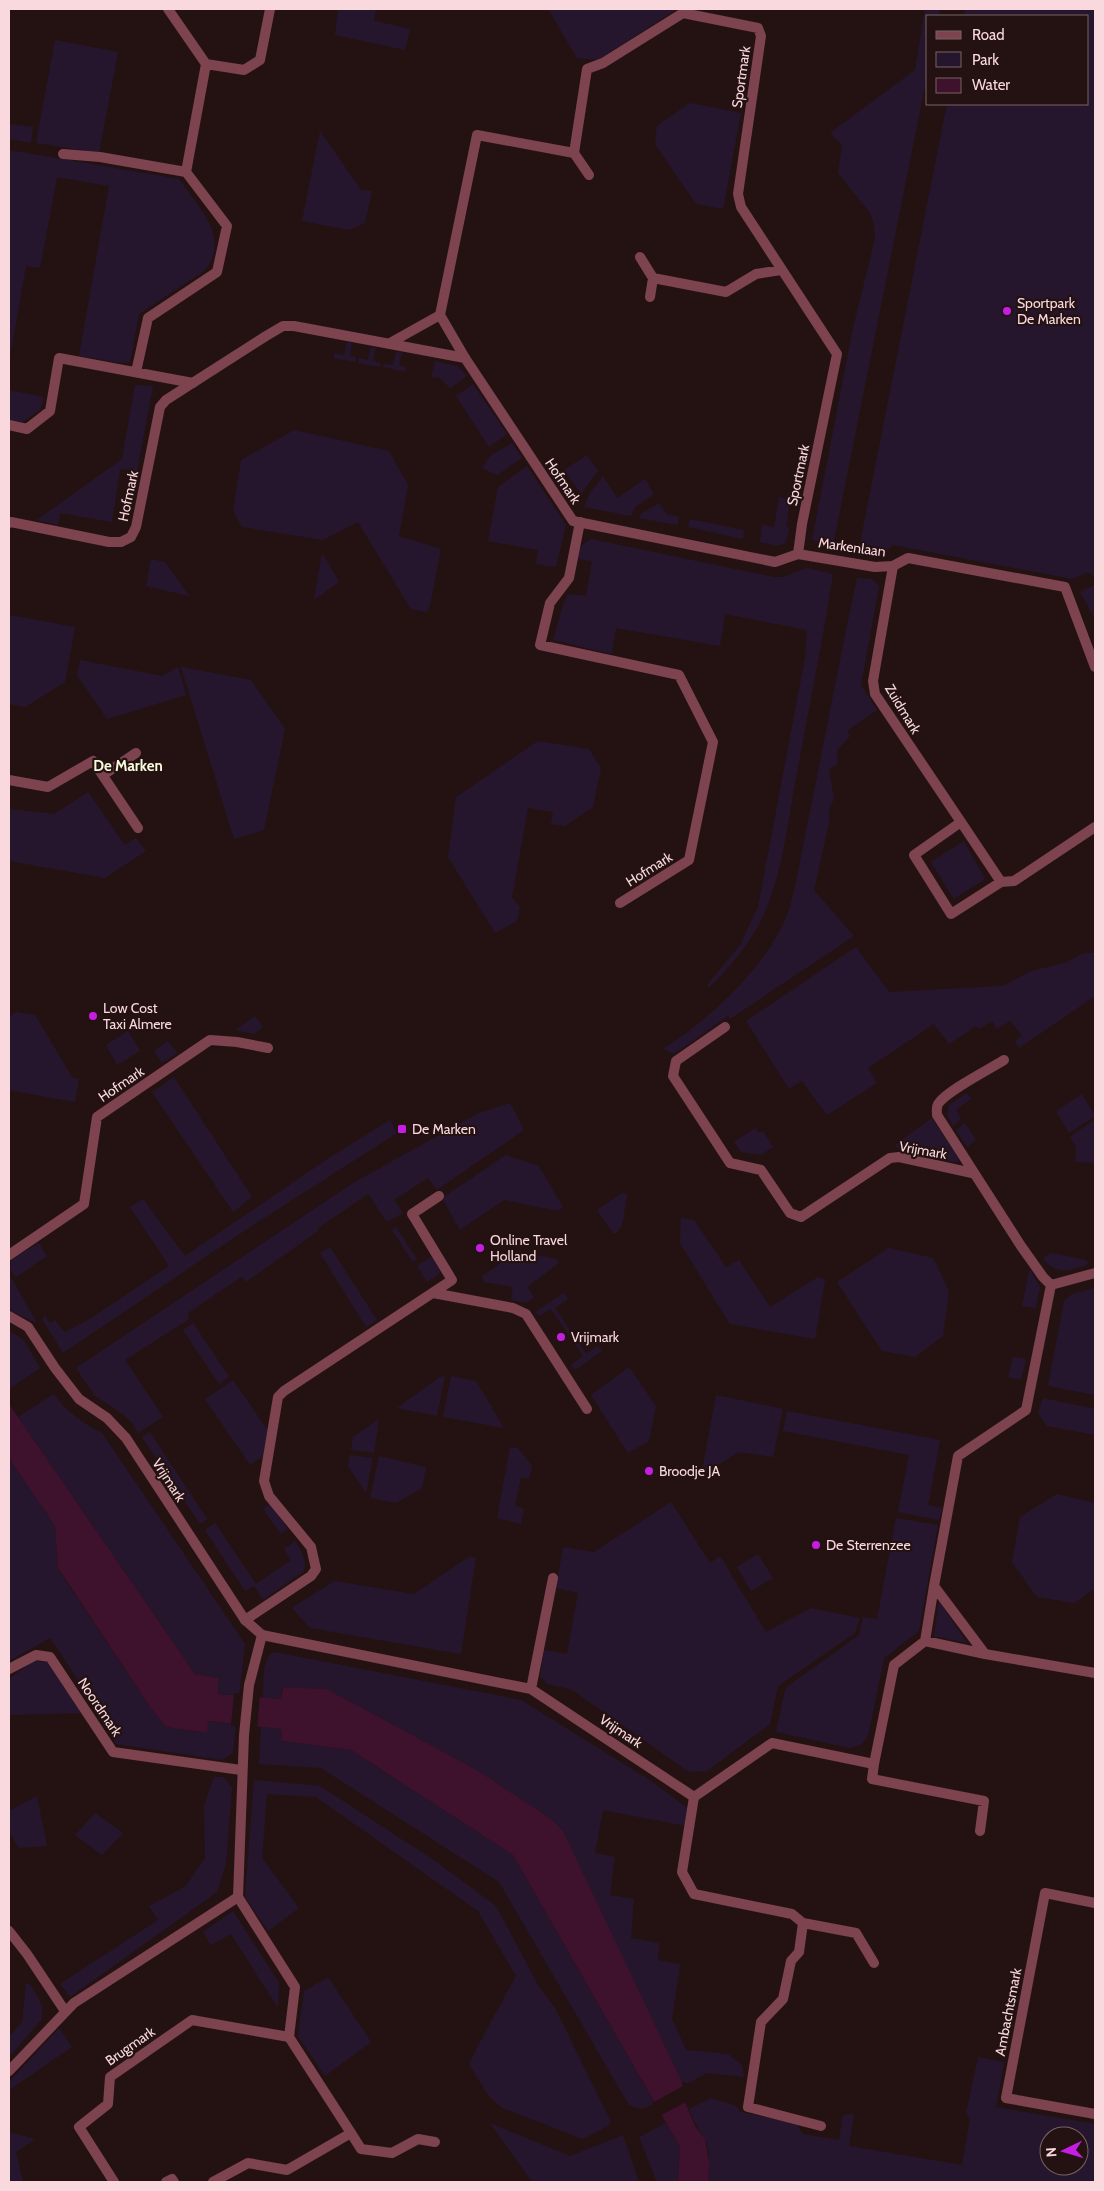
<svg xmlns="http://www.w3.org/2000/svg" width="1104" height="2191" viewBox="0 0 1104 2191" font-family="Cabin,sans-serif">
<rect width="100%" height="100%" fill="#241213"/>
<path fill="#26162d" fill-rule="evenodd" d="M 338,9 L 376,9 L 374,21 L 410,29 L 405,50 L 335,35 Z
M 548,9 L 677,9 L 598,60 L 577,58 Z
M 925,9 L 940,9 L 939,16 L 928,16 L 928,71 L 833,545 L 812,540 L 853,328 L 875,239 L 874,224 L 870,213 L 838,173 L 842,145 L 830,133 L 915,70 Z
M 965,9 L 1095,9 L 1095,578 L 1088,572 L 1072,579 L 893,545 L 887,550 L 860,543 L 947,104 L 1088,104 L 1088,16 L 964,16 Z
M 55,40 L 118,52 L 99,153 L 36,143 Z
M 690,103 L 741,113 L 723,209 L 696,204 L 655,144 L 657,126 Z
M 9,124 L 33,127 L 31,143 L 9,139 Z
M 320,131 L 361,190 L 372,191 L 365,223 L 349,230 L 302,221 Z
M 9,150 L 179,179 C 198,207 232,238 204,271 L 139,314 L 130,362 L 122,363 L 79,356 L 109,186 L 57,177 L 40,268 L 26,266 L 9,362 Z
M 347,342 L 352,343 L 350,356 L 356,357 L 355,362 L 334,358 L 334,353 L 344,355 Z
M 371,347 L 376,348 L 373,361 L 381,363 L 380,367 L 358,363 L 359,358 L 368,360 Z
M 396,352 L 402,353 L 399,365 L 406,367 L 405,372 L 383,367 L 384,364 L 393,365 Z
M 435,361 L 457,366 L 467,376 L 450,388 L 440,378 L 431,377 Z
M 473,384 L 507,434 L 489,447 L 456,396 Z
M 135,385 L 153,386 L 137,471 L 120,469 L 112,522 L 60,513 L 58,525 L 37,520 L 122,459 Z
M 9,390 L 44,397 L 40,410 L 22,422 L 9,420 Z
M 294,430 L 389,451 L 408,485 L 399,536 L 441,549 L 430,605 L 427,612 L 411,609 L 358,522 L 323,540 L 242,527 L 233,511 L 241,460 Z
M 512,443 L 522,458 L 497,475 L 482,468 L 490,456 Z
M 587,455 L 598,471 L 581,494 L 564,470 Z
M 527,466 L 566,525 L 556,567 L 536,564 L 538,550 L 488,541 L 498,487 Z
M 603,476 L 617,498 L 645,479 L 654,494 L 635,507 L 631,516 L 584,507 L 590,493 Z
M 779,497 L 790,499 L 786,526 L 789,528 C 786,551 780,546 760,542 L 762,525 L 774,527 Z
M 659,503 L 667,514 L 679,517 L 678,525 L 639,518 L 641,514 Z
M 690,519 L 744,530 L 743,539 L 688,527 Z
M 591,539 L 774,577 L 783,577 L 807,568 L 833,574 C 822,644 808,713 795,783 C 787,827 782,875 763,916 C 750,944 730,966 709,988 L 707,985 L 740,945 L 758,907 L 805,658 L 807,630 L 725,614 L 720,646 L 616,628 L 612,654 L 553,640 L 563,605 L 568,594 L 586,596 L 592,561 L 577,559 C 578,549 582,544 591,539 Z
M 322,553 L 339,582 L 314,600 Z
M 151,559 L 165,562 L 189,596 L 146,586 Z
M 857,578 L 872,579 L 879,586 L 861,685 L 877,710 L 847,731 L 850,736 L 837,750 L 838,763 L 829,770 L 834,799 L 829,809 L 830,818 L 814,890 L 854,936 L 730,1019 L 728,1016 L 674,1054 L 663,1049 C 709,1019 754,978 781,929 C 794,906 801,854 807,826 C 824,744 839,661 857,578 Z
M 1095,585 L 1095,619 L 1080,592 Z
M 10,615 L 75,627 L 65,682 L 25,707 L 9,704 Z
M 80,660 L 162,676 L 178,667 L 186,695 L 107,719 L 77,675 Z
M 181,667 L 251,680 L 285,729 L 264,830 L 234,839 Z
M 538,741 L 589,749 L 601,768 L 593,807 L 565,826 L 551,824 L 553,812 L 528,808 L 512,897 L 520,907 L 517,921 L 495,933 L 448,857 L 456,797 Z
M 88,792 L 125,845 L 136,838 L 146,851 L 105,878 L 9,861 L 9,809 L 54,814 Z
M 964,841 L 985,879 L 954,899 L 931,862 Z
M 856,947 L 889,992 L 1003,986 L 1031,971 L 1065,963 L 1084,953 L 1095,953 L 1095,996 L 1019,1048 L 1015,1041 L 1022,1035 L 1010,1021 L 997,1029 L 992,1021 L 979,1029 L 976,1026 L 949,1044 L 934,1024 L 868,1068 L 877,1083 L 827,1115 L 802,1081 L 789,1089 L 746,1021 Z
M 16,1012 L 35,1015 L 72,1077 L 79,1079 L 75,1102 L 9,1090 L 9,1017 Z
M 255,1016 L 263,1027 L 254,1034 L 235,1030 Z
M 128,1031 L 140,1051 L 117,1065 L 106,1045 Z
M 168,1041 L 177,1053 L 162,1063 L 154,1051 Z
M 174,1077 L 252,1197 L 233,1212 L 152,1092 Z
M 967,1093 L 971,1099 L 956,1110 L 961,1119 L 953,1126 L 947,1115 L 949,1105 Z
M 1082,1094 L 1095,1116 L 1069,1133 L 1056,1111 Z
M 510,1103 L 524,1130 L 437,1190 L 428,1178 L 394,1200 L 403,1213 L 387,1222 L 368,1194 L 318,1228 L 318,1231 L 246,1282 L 242,1277 L 240,1278 L 188,1313 L 189,1319 L 125,1360 L 163,1417 L 138,1433 L 132,1423 L 124,1415 L 94,1395 L 76,1368 L 353,1183 L 477,1114 Z
M 932,1118 L 958,1158 L 959,1161 L 954,1162 L 896,1147 L 896,1144 Z
M 1095,1119 L 1095,1163 L 1075,1162 L 1076,1147 L 1070,1137 Z
M 390,1120 L 397,1133 L 244,1231 L 63,1353 L 42,1319 L 45,1316 L 50,1323 L 55,1320 L 65,1332 L 93,1317 L 169,1266 L 130,1207 L 143,1199 L 185,1256 L 326,1160 Z
M 965,1123 L 976,1140 L 967,1147 L 956,1130 Z
M 755,1128 L 759,1133 L 763,1131 L 773,1147 L 761,1155 L 741,1152 L 734,1142 Z
M 506,1155 L 539,1166 L 563,1207 L 558,1211 L 504,1200 L 460,1230 L 442,1198 Z
M 622,1193 L 627,1194 L 623,1222 L 617,1233 L 613,1233 L 597,1210 Z
M 681,1218 L 694,1220 L 726,1267 L 739,1260 L 770,1307 L 818,1277 L 825,1280 L 815,1339 L 730,1324 L 680,1243 Z
M 396,1227 L 417,1259 L 413,1262 L 392,1230 Z
M 39,1243 L 47,1256 L 16,1277 L 10,1269 L 12,1259 Z
M 330,1247 L 377,1320 L 366,1327 L 320,1253 Z
M 889,1248 L 933,1258 L 949,1291 L 943,1336 L 915,1357 L 882,1351 L 837,1282 Z
M 519,1251 L 556,1259 L 559,1263 L 527,1287 L 534,1297 L 526,1303 L 511,1300 L 513,1287 L 484,1282 L 482,1276 Z
M 1051,1253 L 1083,1259 L 1087,1261 L 1088,1264 C 1070,1271 1058,1275 1044,1260 L 1044,1257 Z
M 432,1257 L 440,1271 L 439,1274 L 427,1282 L 417,1266 Z
M 1029,1271 L 1031,1271 L 1040,1287 L 1036,1308 L 1022,1306 Z
M 9,1274 L 36,1321 L 35,1322 L 13,1312 L 9,1307 Z
M 1095,1288 L 1095,1395 L 1048,1386 L 1064,1301 L 1072,1294 Z
M 564,1293 L 568,1299 L 555,1308 L 586,1354 L 598,1346 L 602,1351 L 575,1370 L 571,1365 L 583,1356 L 551,1309 L 539,1316 L 535,1312 Z
M 193,1323 L 229,1377 L 219,1384 L 183,1330 Z
M 9,1331 L 24,1340 L 40,1368 L 9,1389 Z
M 1013,1357 L 1026,1359 L 1021,1380 L 1008,1377 Z
M 629,1367 L 656,1406 L 649,1441 L 628,1453 L 591,1395 Z
M 445,1376 L 437,1416 L 397,1408 L 440,1377 Z
M 451,1376 L 476,1381 L 504,1428 L 443,1417 Z
M 233,1380 L 268,1431 L 263,1456 L 250,1465 L 205,1399 Z
M 54,1394 C 66,1412 83,1423 102,1433 L 245,1644 L 239,1696 L 218,1694 L 218,1678 L 195,1674 L 18,1417 Z
M 716,1395 L 783,1409 L 773,1457 L 738,1452 L 701,1476 Z
M 1043,1398 L 1095,1409 L 1095,1435 L 1047,1426 L 1038,1413 Z
M 787,1411 L 940,1440 L 928,1505 L 942,1508 L 939,1520 L 898,1512 L 909,1455 L 783,1431 Z
M 379,1419 L 374,1453 L 351,1450 L 353,1437 Z
M 150,1432 L 207,1519 L 200,1524 L 142,1437 Z
M 510,1447 L 518,1448 L 532,1466 L 529,1479 L 521,1477 L 515,1506 L 524,1509 L 521,1524 L 497,1518 Z
M 350,1455 L 373,1458 L 366,1493 L 348,1466 Z
M 379,1456 L 426,1467 L 422,1488 L 396,1503 L 370,1498 Z
M 9,1458 L 55,1526 L 58,1568 L 65,1580 L 150,1707 L 166,1727 L 206,1733 L 207,1721 L 236,1724 L 233,1753 L 222,1760 L 116,1744 L 91,1699 L 50,1638 L 9,1661 Z
M 1057,1494 L 1095,1503 L 1095,1588 L 1075,1603 L 1037,1597 L 1012,1562 L 1020,1517 Z
M 671,1502 L 710,1563 L 720,1556 L 766,1632 L 811,1608 L 860,1618 L 855,1633 L 778,1686 L 770,1724 L 707,1771 L 689,1772 L 571,1689 L 547,1684 L 540,1676 L 544,1650 L 567,1654 L 578,1593 L 556,1588 L 563,1547 L 594,1552 Z
M 270,1504 L 288,1529 L 281,1534 L 263,1509 Z
M 896,1518 L 938,1525 L 919,1631 L 884,1658 L 868,1736 L 862,1744 L 850,1748 L 776,1732 L 785,1690 L 788,1686 L 859,1635 L 863,1617 L 877,1619 Z
M 215,1523 L 256,1584 L 291,1560 L 284,1549 L 295,1541 C 301,1551 307,1559 304,1571 L 263,1600 L 254,1586 L 245,1591 L 205,1530 Z
M 758,1554 L 773,1578 L 751,1591 L 737,1567 Z
M 469,1557 L 476,1557 L 461,1654 L 310,1628 L 292,1608 L 334,1581 L 414,1594 Z
M 939,1601 L 967,1643 L 934,1636 Z
M 274,1652 L 521,1700 L 645,1777 L 689,1809 L 686,1826 L 603,1810 L 595,1853 L 615,1857 L 610,1895 L 634,1899 L 631,1938 L 659,1943 L 658,1960 L 680,1964 L 672,2019 L 686,2050 L 728,2054 L 742,2065 L 744,2077 L 707,2073 L 688,2083 L 682,2082 L 578,1866 L 550,1818 L 477,1770 L 327,1689 L 282,1687 L 281,1699 L 263,1698 C 264,1685 261,1658 274,1652 Z
M 33,1661 L 47,1662 L 81,1713 L 9,1715 L 9,1679 Z
M 261,1727 L 281,1729 L 282,1741 L 351,1750 L 513,1855 L 655,2104 L 640,2109 L 629,2105 L 499,1882 L 321,1768 L 259,1764 Z
M 214,1777 L 224,1777 L 232,1788 L 226,1864 L 217,1892 L 70,1997 L 60,1984 L 158,1920 L 149,1906 L 186,1886 L 205,1858 L 204,1806 Z
M 254,1780 L 320,1786 L 438,1863 L 496,1906 L 539,1987 L 555,2008 L 611,2122 L 608,2126 L 583,2139 L 502,2108 L 488,2095 L 469,2064 L 479,2044 L 516,1976 L 478,1911 L 316,1797 L 267,1794 L 262,1858 L 299,1908 L 268,1931 L 245,1897 Z
M 37,1796 L 47,1846 L 19,1848 L 9,1832 L 9,1811 Z
M 95,1813 L 123,1833 L 102,1855 L 75,1835 Z
M 233,1911 L 279,1983 L 278,2008 L 231,1934 L 211,1945 L 203,1932 Z
M 328,1977 L 371,2042 L 325,2076 L 298,2036 L 304,1991 Z
M 26,1984 L 30,1984 L 43,2007 L 41,2020 L 9,2057 L 9,2037 L 22,2022 Z
M 59,2028 L 72,2047 L 9,2090 L 9,2082 Z
M 978,2057 L 1004,2062 L 996,2107 L 1095,2124 L 1095,2182 L 708,2182 C 709,2169 711,2150 704,2138 C 698,2127 693,2121 689,2109 L 711,2098 L 736,2106 L 740,2112 L 797,2123 L 802,2134 L 839,2140 L 843,2115 L 854,2114 L 849,2146 L 962,2165 L 970,2119 L 966,2113 ZM 1049,2136 L 1079,2136 L 1079,2166 L 1049,2166 Z
M 490,2123 L 570,2156 L 623,2135 L 639,2182 L 532,2182 Z
M 666,2123 L 680,2147 L 678,2182 L 657,2182 L 639,2137 Z
M 9,2132 L 35,2139 L 16,2152 L 23,2182 L 9,2182 Z"/>
<path fill="#3e112c" d="M 9,1404 L 195,1674 L 218,1678 L 218,1694 L 281,1699 L 283,1687 L 327,1689 L 477,1770 L 550,1818 L 563,1831 L 682,2082 L 682,2095 L 695,2126 L 705,2139 L 709,2163 L 708,2182 L 678,2182 L 680,2147 L 513,1855 L 351,1750 L 282,1741 L 281,1729 L 208,1721 L 207,1733 L 166,1727 L 150,1707 L 58,1568 L 55,1526 L 9,1458 Z"/>
<path fill="#241213" d="M 234,1693 L 260,1695 L 257,1729 L 231,1726 Z
M 685,2085 L 685,2094 L 688,2101 L 659,2116 L 652,2103 Z"/>
<g fill="none" stroke-linecap="round" stroke-linejoin="round">
<path stroke="#7d434f" stroke-width="10" d="M 206,64 L 244,70 L 260,60 L 270,9
M 574,153 L 589,175
M 63,154 L 100,157 L 186,172
M 640,257 L 653,278 L 726,292 L 756,274 L 781,270
M 650,297 L 653,278
M 440,315 L 477,135 L 574,153 L 587,69 L 603,63 L 683,13 L 758,28 L 761,36 L 738,194 L 741,207 L 837,354 L 802,524 L 798,554
M 390,343 L 440,315 L 465,358
M 136,372 L 148,318 L 217,272 L 227,226 L 186,172 L 206,64 L 168,9
M 9,425 L 27,429 L 50,411 L 59,358 L 193,383
M 580,522 L 569,578 L 550,603 L 540,645 L 679,675 L 713,742 L 689,860 L 620,903
M 893,566 L 873,681 L 875,694 L 961,822
M 103,775 L 136,753
M 9,780 L 48,787 L 93,761 L 138,828
M 1001,882 L 961,822 L 914,855 L 951,914 L 1001,882 L 1014,881 L 1095,827
M 725,1027 L 676,1061 L 673,1076 L 730,1163 L 761,1170 L 790,1213 L 801,1217 L 890,1158 L 899,1157 L 972,1173
M 1004,1060 C 990,1069 946,1091 938,1104 C 936,1108 937,1111 937,1115 L 1021,1246 L 1043,1277 L 1051,1285
M 9,1255 L 84,1204 L 97,1117 L 210,1040 L 237,1042 L 268,1048
M 1051,1285 L 1095,1273
M 433,1293 L 513,1308 L 526,1314 L 587,1409
M 245,1620 L 311,1576 L 316,1569 L 311,1547 L 269,1496 L 264,1481 L 278,1397 L 284,1391 L 452,1280 L 412,1214 L 439,1196
M 262,1635 L 531,1689 L 694,1797
M 925,1641 L 934,1586
M 985,1654 L 934,1586 L 958,1456 L 1026,1410 L 1051,1285
M 9,1669 L 36,1655 L 50,1657 L 113,1752 L 241,1770
M 531,1689 L 553,1578
M 874,1764 L 894,1665 L 925,1641 L 985,1654 L 1095,1673
M 1095,1903 L 1045,1893 L 1006,2098 L 1095,2114
M 803,1923 L 799,1952 L 791,1961 L 783,1999 L 761,2022 L 748,2107 L 821,2126
M 9,1931 L 27,1954 L 65,2011
M 874,1963 L 856,1933 L 803,1923 L 792,1914 L 694,1894 L 682,1872 L 694,1797 L 772,1743 L 874,1764 L 872,1779 L 984,1801 L 980,1831
M 351,2133 L 361,2149 L 392,2153 L 418,2139 L 435,2142
M 114,2182 L 79,2127 L 108,2104 L 110,2077 L 192,2020 L 289,2037
M 166,2182 L 172,2179 L 174,2182
M 213,2182 L 248,2163 L 287,2170 L 351,2133 L 289,2037 L 295,1987 L 238,1897"/>
<path stroke="#7d434f" stroke-width="10" d="M 9,523 L 11,522 L 109,542 L 121,542 L 131,537 L 136,527 L 160,407 L 166,400 L 266,336 L 283,326 L 294,326 L 465,358 L 573,521 L 775,562 L 798,554 L 875,567 L 893,566 L 908,558 L 1065,587 L 1095,667
M 9,1316 L 28,1327 L 55,1368 L 79,1399 L 107,1418 L 126,1438 L 245,1620 L 262,1635 L 249,1685 L 244,1735 L 238,1897 L 74,2003 L 9,2071"/>
</g>
<g fill="#c61de2" stroke="#241213" stroke-width="2">
<circle cx="1007" cy="311" r="5"/>
<circle cx="93" cy="1016" r="5"/>
<rect x="397" y="1124" width="10" height="10" rx="2.5"/>
<circle cx="480" cy="1248" r="5"/>
<circle cx="561" cy="1337" r="5"/>
<circle cx="649" cy="1471" r="5"/>
<circle cx="816" cy="1545" r="5"/>
</g>
<g text-anchor="middle" stroke-width="4.5" stroke-linejoin="round" paint-order="stroke">
<g font-size="14" fill="#fad9de" stroke="#241213">
<text transform="translate(741 77) rotate(-82)" y="5">Sportmark</text>
<text transform="translate(798 475) rotate(-78)" y="5">Sportmark</text>
<text transform="translate(563 481) rotate(56)" y="5">Hofmark</text>
<text transform="translate(128 496) rotate(-78)" y="5">Hofmark</text>
<text transform="translate(852 547) rotate(8)" y="5">Markenlaan</text>
<text transform="translate(903 709) rotate(59)" y="5">Zuidmark</text>
<text transform="translate(649 869) rotate(-32)" y="5">Hofmark</text>
<text transform="translate(121 1084) rotate(-34)" y="5">Hofmark</text>
<text transform="translate(923 1150) rotate(10)" y="5">Vrijmark</text>
<text transform="translate(169 1480) rotate(57)" y="5">Vrijmark</text>
<text transform="translate(100 1707) rotate(56)" y="5">Noordmark</text>
<text transform="translate(621 1731) rotate(34)" y="5">Vrijmark</text>
<text transform="translate(1008 2012) rotate(-79)" y="5">Ambachtsmark</text>
<text transform="translate(130 2046) rotate(-35)" y="5">Brugmark</text>
</g>
<g font-size="14" fill="#fad9de" stroke="#241213" text-anchor="start">
<text x="1017" y="308">Sportpark<tspan x="1017" dy="16">De Marken</tspan></text>
<text x="103" y="1013">Low Cost<tspan x="103" dy="16">Taxi Almere</tspan></text>
<text x="412" y="1134">De Marken</text>
<text x="490" y="1245">Online Travel<tspan x="490" dy="16">Holland</tspan></text>
<text x="571" y="1342">Vrijmark</text>
<text x="659" y="1476">Broodje JA</text>
<text x="826" y="1550">De Sterrenzee</text>
</g>
<g font-size="15" font-weight="bold" fill="#f7fadb" stroke="#241213">
<text x="128" y="771">De Marken</text>
</g>
</g>
<rect width="1104" height="2191" fill="none" stroke="#fad9de" stroke-width="20"/>
<rect x="926" y="15" width="162" height="90" fill="#241213" stroke="#7a6264"/>
<rect x="936" y="31" width="25" height="8" fill="#7d434f" stroke="#7a6264"/>
<text x="972" y="40" font-size="15" fill="#fad9de">Road</text>
<rect x="936" y="52" width="25" height="15" fill="#26162d" stroke="#7a6264"/>
<text x="972" y="65" font-size="15" fill="#fad9de">Park</text>
<rect x="936" y="78" width="25" height="15" fill="#3e112c" stroke="#7a6264"/>
<text x="972" y="90" font-size="15" fill="#fad9de">Water</text>
<g transform="translate(1064 2151) rotate(265)"><circle r="24" fill="#241213" stroke="#7a6264"/>
<path d="M0-4L9 19L0 12L-9 19Z" fill="#c61de2"/>
<text y="-8" font-size="14" font-weight="bold" text-anchor="middle" fill="#fad9de">N</text>
</g>
</svg>
